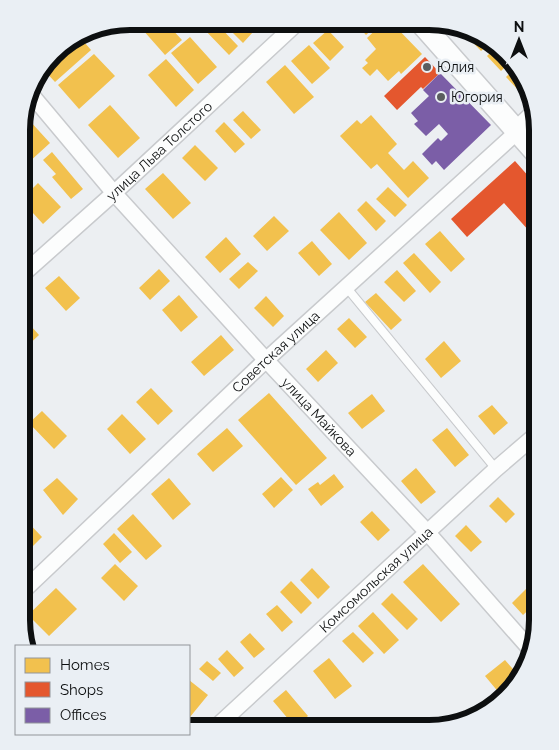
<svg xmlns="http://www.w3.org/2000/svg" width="559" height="750" viewBox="0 0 559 750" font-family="Raleway,sans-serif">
<rect width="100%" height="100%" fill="#eceff2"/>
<path fill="#f2c14e" d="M 355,23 L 379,23 L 366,35 Z
M 383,23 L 392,23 L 422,54 L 401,74 L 399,71 L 388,81 L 377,69 L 370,76 L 362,68 L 368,63 L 365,60 L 376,49 L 367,38 Z
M 218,25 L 238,46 L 229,55 L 201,26 Z
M 225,25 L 246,25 L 253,32 L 243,43 Z
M 145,26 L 169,26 L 182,40 L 165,55 L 142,29 Z
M 328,30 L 344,47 L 330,61 L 313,43 Z
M 461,30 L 492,42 L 481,51 Z
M 79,36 L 91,50 L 55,82 L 42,68 L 60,47 Z
M 190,37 L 217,67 L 198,84 L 171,53 Z
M 309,45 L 330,68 L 312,84 L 291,61 Z
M 497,46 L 510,62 L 501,71 L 487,56 Z
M 94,54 L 115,76 L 79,109 L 58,85 Z
M 166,59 L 194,90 L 176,107 L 148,75 Z
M 285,65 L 314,97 L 294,114 L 266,82 Z
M 515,68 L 526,82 L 528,88 L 522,94 L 506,77 Z
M 110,105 L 140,138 L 118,158 L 88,125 Z
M 243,111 L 261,130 L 251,139 L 233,120 Z
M 371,115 L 397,144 L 388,153 L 404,170 L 413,161 L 429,178 L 408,198 L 377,164 L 371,169 L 340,136 L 357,120 L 361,124 Z
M 29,120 L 50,143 L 28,163 L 22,156 L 22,126 Z
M 224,122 L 245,144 L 235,153 L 215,131 Z
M 195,145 L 218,168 L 205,181 L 182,158 Z
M 52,152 L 83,189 L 71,199 L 52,177 L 56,174 L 43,160 Z
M 163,173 L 191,203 L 173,219 L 145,189 Z
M 38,183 L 61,207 L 43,224 L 22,201 L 22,199 Z
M 388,187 L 407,205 L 395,217 L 376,199 Z
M 366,201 L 386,221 L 376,231 L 357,210 Z
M 339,212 L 367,243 L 349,260 L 320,230 Z
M 274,216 L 289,231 L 267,251 L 253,236 Z
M 538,225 L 538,241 L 530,232 Z
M 22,227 L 31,236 L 22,244 Z
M 440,231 L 465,259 L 451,272 L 425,244 Z
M 226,237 L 241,254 L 220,273 L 205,257 Z
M 312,241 L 332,264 L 319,276 L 298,253 Z
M 414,253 L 441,282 L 430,293 L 403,263 Z
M 248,262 L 258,271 L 239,289 L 229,279 Z
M 159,269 L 170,281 L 150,300 L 139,288 Z
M 397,270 L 416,291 L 404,302 L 384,282 Z
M 59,276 L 80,298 L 66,311 L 45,288 Z
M 376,293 L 402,320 L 391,330 L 365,302 Z
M 179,295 L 198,317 L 181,332 L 162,310 Z
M 266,296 L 284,316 L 273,327 L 254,308 Z
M 22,316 L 39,335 L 23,350 L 22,349 Z
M 349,318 L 367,337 L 355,348 L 337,329 Z
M 221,335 L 234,350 L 204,376 L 191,362 Z
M 444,341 L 461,361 L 441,378 L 425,359 Z
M 326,350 L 338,363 L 318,382 L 306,369 Z
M 151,388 L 173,411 L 158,425 L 136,402 Z
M 269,393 L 327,458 L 296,485 L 238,420 Z
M 372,394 L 385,411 L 362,429 L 348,413 Z
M 492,405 L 508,423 L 494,435 L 478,416 Z
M 42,411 L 67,436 L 54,449 L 29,423 Z
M 122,414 L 146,439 L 130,454 L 107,429 Z
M 227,428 L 243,446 L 213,472 L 197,454 Z
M 447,428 L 469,455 L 455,467 L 432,440 Z
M 538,460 L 538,483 L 526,470 Z
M 416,468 L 436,492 L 421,504 L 401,481 Z
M 334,474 L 344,487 L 321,506 L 308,489 L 318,482 L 320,485 Z
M 281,477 L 293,490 L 274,508 L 262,494 Z
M 57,478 L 78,499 L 63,515 L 43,490 Z
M 169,478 L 191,504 L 173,520 L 151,494 Z
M 498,497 L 515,514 L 506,523 L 489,506 Z
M 372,511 L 390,530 L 378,541 L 360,522 Z
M 133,514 L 162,546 L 146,560 L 117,529 Z
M 21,515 L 42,537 L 26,553 L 21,548 Z
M 466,525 L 482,542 L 471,552 L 455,536 Z
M 114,533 L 132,552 L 120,563 L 103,544 Z
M 115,564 L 138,586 L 124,601 L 101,578 Z
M 423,564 L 460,604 L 441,622 L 403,582 Z
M 312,568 L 330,587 L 318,599 L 300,580 Z
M 291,581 L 312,603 L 301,614 L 280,592 Z
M 529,586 L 538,595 L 538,601 L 523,615 L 512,603 Z
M 56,588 L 77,609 L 49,636 L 28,615 Z
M 392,593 L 418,619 L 407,630 L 381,604 Z
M 277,605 L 293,622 L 282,632 L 266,614 Z
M 373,612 L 399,640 L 384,654 L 358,626 Z
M 538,615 L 537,628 L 536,631 L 529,623 Z
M 353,632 L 374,653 L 363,663 L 342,641 Z
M 250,633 L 265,649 L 254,658 L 240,642 Z
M 227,650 L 244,668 L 234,677 L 218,659 Z
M 329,658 L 352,686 L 335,699 L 313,671 Z
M 505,660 L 520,677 L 500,694 L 485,676 Z
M 207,661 L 221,673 L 213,681 L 199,669 Z
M 189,680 L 208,695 L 190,717 L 189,716 Z
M 286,690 L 308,716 L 295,727 L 273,701 Z
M 251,720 L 259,728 L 243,728 Z"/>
<path fill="#e4572e" d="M 425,57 L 440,73 L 423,89 L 421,87 L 397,110 L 384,96 Z
M 515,161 L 538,187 L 538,225 L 530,232 L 504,203 L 467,237 L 451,219 Z"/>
<path fill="#7b5ea7" d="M 440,73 L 491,125 L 444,170 L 436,161 L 432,165 L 422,154 L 438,138 L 441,141 L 448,134 L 439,124 L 426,136 L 414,124 L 418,121 L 411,113 L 429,96 L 423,90 Z"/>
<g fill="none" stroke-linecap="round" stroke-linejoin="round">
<g stroke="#c8cacd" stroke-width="10">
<path id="lane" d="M 347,288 L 496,469"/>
</g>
<g stroke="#c8cacd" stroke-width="18">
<g id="street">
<path id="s1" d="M 30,93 L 114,193 L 266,360 L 427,532 L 530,649"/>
<path id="s2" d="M 22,275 L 114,193 L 296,24"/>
<path id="s3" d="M 21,593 L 266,360 L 517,132"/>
<path id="s4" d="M 215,728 L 496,469 L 538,433"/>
</g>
</g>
<g stroke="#c8cacd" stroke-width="24">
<path id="secondary" d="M 421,23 L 538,155
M 517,132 L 534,116"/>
</g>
<use href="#lane" stroke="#fcfdfd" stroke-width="8"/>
<use href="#street" stroke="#fcfdfd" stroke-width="15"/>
<use href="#secondary" stroke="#fcfdfd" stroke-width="21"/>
</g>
<g fill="#5b5d5f" stroke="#eaeff4" stroke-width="2">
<circle cx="427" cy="67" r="5"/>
<circle cx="441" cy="97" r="5"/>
</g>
<g text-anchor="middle" stroke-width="5" stroke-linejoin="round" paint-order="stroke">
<g font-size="14" fill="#0d0f10" stroke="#eaeff4" text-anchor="start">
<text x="437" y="72">Юлия</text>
<text x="451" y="102">Югория</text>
</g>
<g font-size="14" fill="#0d0f10" stroke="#eaeff4">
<text dy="5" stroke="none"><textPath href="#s2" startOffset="185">улица Льва Толстого</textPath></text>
<text dy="5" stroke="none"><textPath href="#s3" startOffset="351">Советская улица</textPath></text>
<text dy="5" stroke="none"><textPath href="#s1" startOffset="434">улица Майкова</textPath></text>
<text dy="5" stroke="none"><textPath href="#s4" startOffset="219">Комсомольская улица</textPath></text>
</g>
</g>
<path d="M0 0H559V750H0ZM130 30H429A100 100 0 0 1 529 130V620A100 100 0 0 1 429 720H130A100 100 0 0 1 30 620V130A100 100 0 0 1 130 30Z" fill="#eaeff4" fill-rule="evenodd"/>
<path fill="none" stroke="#0d0f10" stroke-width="6" d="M130 30H429A100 100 0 0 1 529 130V620A100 100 0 0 1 429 720H130A100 100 0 0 1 30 620V130A100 100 0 0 1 130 30Z"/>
<rect x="15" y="645" width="175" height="90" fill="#eaeff4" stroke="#929599"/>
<rect x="25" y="658" width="25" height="15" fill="#f2c14e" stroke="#929599"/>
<text x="60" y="670" font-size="15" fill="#0d0f10">Homes</text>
<rect x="25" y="682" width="25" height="15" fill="#e4572e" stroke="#929599"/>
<text x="60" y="695" font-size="15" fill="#0d0f10">Shops</text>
<rect x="25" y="708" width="25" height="15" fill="#7b5ea7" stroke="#929599"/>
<text x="60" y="720" font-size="15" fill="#0d0f10">Offices</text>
<g transform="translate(519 40)" stroke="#eaeff4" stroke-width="4" paint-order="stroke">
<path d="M0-4L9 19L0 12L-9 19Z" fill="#0d0f10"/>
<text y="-8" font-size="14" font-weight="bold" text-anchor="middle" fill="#0d0f10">N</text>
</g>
</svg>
